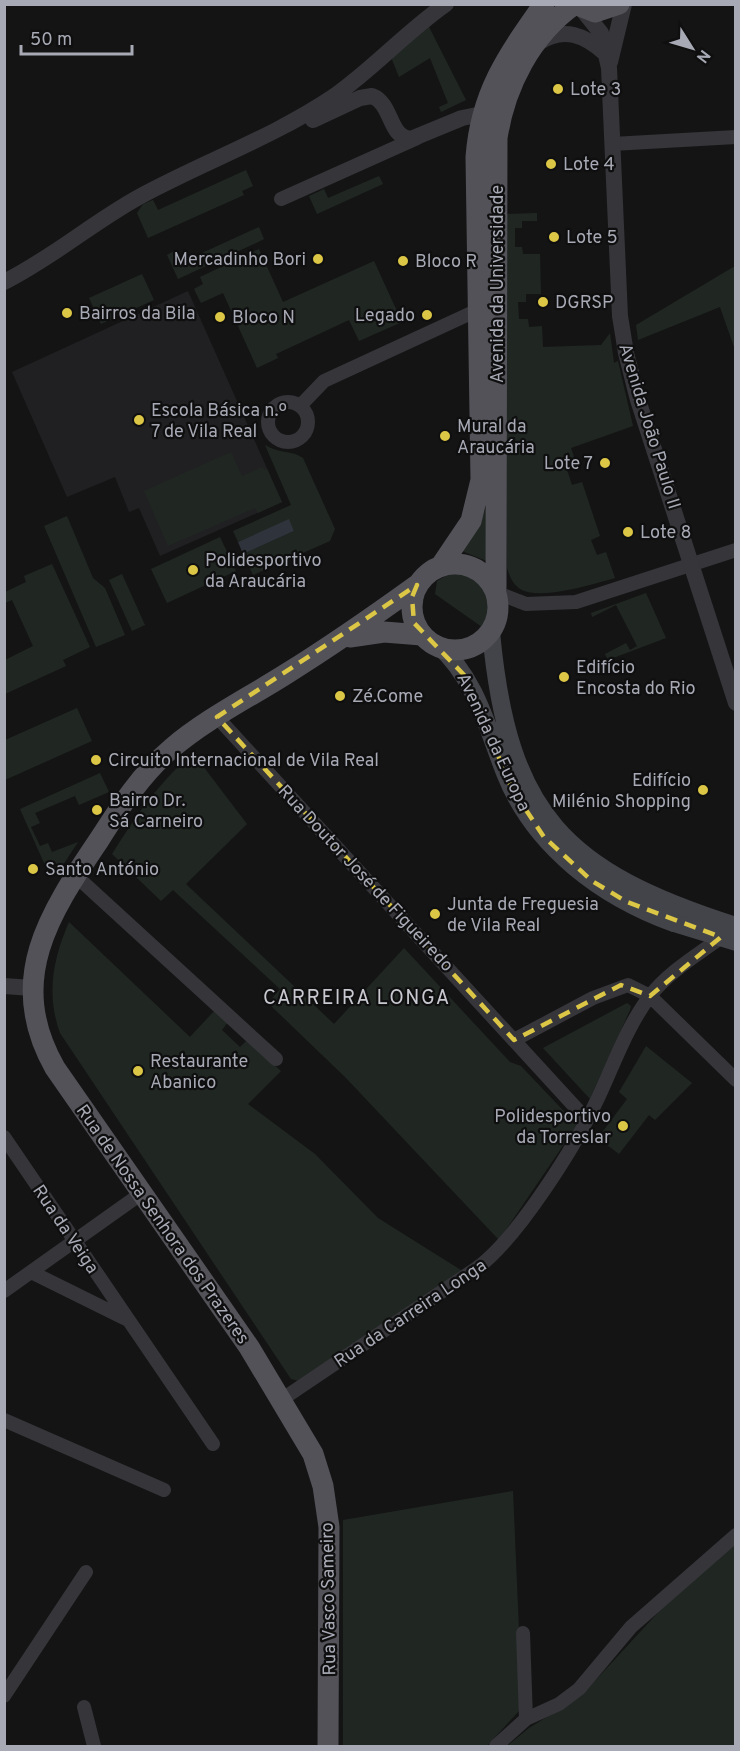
<svg xmlns="http://www.w3.org/2000/svg" width="740" height="1751" viewBox="0 0 740 1751" font-family="Overpass,sans-serif">
<rect width="100%" height="100%" fill="#141415"/>
<path fill="#202022" d="M 188,291 L 282,502 L 160,556 L 139,508 L 129,512 L 115,477 L 67,497 L 12,372 Z"/>
<path fill="#202722" d="M 427,23 L 466,100 L 441,112 L 439,107 L 448,103 L 430,58 L 399,77 L 391,57 Z
M 246,170 L 253,186 L 242,191 L 244,195 L 148,238 L 137,213 L 143,204 L 153,200 L 158,210 Z
M 379,176 L 383,184 L 317,214 L 309,196 L 324,189 L 328,198 Z
M 537,213 L 537,221 L 522,221 L 522,228 L 515,228 L 515,247 L 522,247 L 523,254 L 540,254 L 541,294 L 526,294 L 526,302 L 518,302 L 519,319 L 528,319 L 529,327 L 542,326 L 543,347 L 601,345 L 610,333 L 614,363 L 618,361 L 633,426 L 571,448 L 577,466 L 567,470 L 572,485 L 582,482 L 600,536 L 591,540 L 597,555 L 606,552 L 615,578 C 594,584 542,600 522,590 C 513,585 510,577 507,568 L 504,214 Z
M 259,227 L 264,239 L 256,243 L 178,279 L 167,255 L 174,251 L 180,263 Z
M 259,249 L 283,302 L 374,261 L 402,322 L 359,341 L 349,320 L 276,354 L 278,358 L 257,368 L 223,293 L 201,303 L 194,289 L 203,284 L 200,277 Z
M 735,266 L 735,350 L 720,307 L 638,340 L 636,325 Z
M 142,274 L 154,300 L 101,324 L 89,298 Z
M 265,445 C 280,454 291,450 303,458 L 335,529 L 330,541 L 253,575 L 243,554 L 294,531 L 289,520 L 238,542 L 233,531 L 291,505 Z
M 231,452 L 242,476 L 263,467 L 264,470 L 267,469 L 282,502 L 258,513 L 255,508 L 168,546 L 144,491 Z
M 486,507 L 489,562 L 462,551 L 481,521 Z
M 67,516 L 93,578 L 105,588 L 125,635 L 96,647 L 44,526 Z
M 220,537 L 236,571 L 167,603 L 151,569 Z
M 52,564 L 90,647 L 63,660 L 66,666 L 5,694 L 5,660 L 33,646 L 12,600 L 5,603 L 5,592 L 26,582 L 24,576 Z
M 122,574 L 145,625 L 132,631 L 109,580 Z
M 460,574 C 488,580 495,605 482,627 L 435,594 L 437,581 L 447,575 Z
M 646,593 L 666,638 L 608,660 L 605,654 L 626,643 L 630,650 L 637,646 L 616,605 L 592,617 L 591,613 Z
M 77,708 L 92,741 L 5,780 L 5,740 Z
M 193,753 L 247,824 L 186,884 L 334,1024 L 404,948 L 510,1062 L 521,1066 L 577,1125 L 499,1240 L 345,1077 L 268,1003 L 280,989 L 173,890 L 161,901 L 112,854 C 138,813 157,785 193,753 Z
M 100,773 L 109,792 L 79,805 L 75,796 L 35,813 L 40,823 L 31,827 L 40,846 L 48,843 L 52,852 L 78,842 L 63,865 L 48,872 L 20,809 Z
M 69,922 L 190,1037 L 215,1010 L 228,1022 L 222,1030 L 240,1047 L 247,1040 L 281,1071 L 248,1104 L 315,1154 L 378,1218 L 464,1272 L 299,1381 L 291,1379 L 60,1033 C 46,994 53,959 69,922 Z
M 627,1003 L 631,1006 L 630,1010 L 590,1099 L 543,1048 Z
M 646,1046 L 692,1083 L 655,1120 L 649,1115 L 619,1154 L 598,1138 L 627,1099 L 619,1092 Z
M 513,1491 L 520,1654 L 519,1711 L 487,1746 L 343,1746 L 343,1520 Z
M 735,1542 L 735,1746 L 507,1746 L 529,1728 L 581,1696 L 665,1605 Z"/>
<path fill="#2f343c" d="M 289,519 L 294,531 L 243,554 L 238,542 Z"/>
<g fill="none" stroke-linecap="round" stroke-linejoin="round">
<path stroke="#35353a" stroke-width="14" d="M 612,144 L 736,137
M 281,199 L 417,138
M268 422a20 20 0 1 1 40 0a20 20 0 1 1-40 0Z
M 300,406 L 324,381 L 480,309
M 498,593 L 526,604 L 576,602 L 736,550
M 217,717 L 587,1120
M 76,876 L 276,1059
M 514,1040 L 593,998 L 628,985 L 650,996 L 736,1080
M 4,1137 L 213,1444
M 31,1272 L 126,1319
M 4,1291 L 142,1193
M 281,1400 L 477,1268 C 518,1238 576,1145 598,1098 C 614,1064 627,1026 650,996 C 670,970 701,953 727,933
M 4,1420 L 164,1490
M 523,1633 L 526,1719
M 4,1696 L 86,1572
M 84,1707 L 94,1746
M 496,1746 L 526,1719 L 559,1704 L 579,1689 L 631,1627 L 736,1535"/>
<path stroke="#35353a" stroke-width="16" d="M 581,8 L 601,33 L 609,68 L 620,316 L 626,353 L 638,400 L 736,703
M 538,43 C 564,26 585,35 606,54
M 610,62 L 624,4
M 313,120 L 360,98 L 372,96 C 393,104 388,137 411,139 L 462,118 L 482,114
M 4,282 C 52,258 92,223 139,197 C 203,162 272,138 333,97 C 373,69 406,32 446,4
M 4,986 L 32,988"/>
<path stroke="#434449" stroke-width="18" d="M 491,632 C 508,815 564,871 736,926
M 438,645 C 476,679 487,727 505,773 C 534,847 602,897 674,923"/>
<path stroke="#525258" stroke-width="21" d="M 575,4 L 595,12 L 619,4
M412 607a43 43 0 1 1 86 0a43 43 0 1 1-86 0Z
M 440,567 L 471,521 L 481,480 L 476,157 C 481,92 508,55 544,4
M 496,588 L 497,138 C 505,86 531,35 575,4
M 350,637 L 384,632 L 422,635
M 328,1746 L 329,1527 L 323,1486 L 313,1454 L 249,1347 L 55,1068 C 5,980 49,914 99,840 C 120,807 142,773 172,748 C 206,719 248,698 286,674 C 331,646 374,616 417,585"/>
<path stroke="#434449" stroke-width="18" d="M 674,923 L 736,942"/>
</g>
<path fill="none" stroke="#dbc646" stroke-width="4.5" stroke-dasharray="12 8" stroke-linejoin="round" d="M 417,585 L 412,597 L 414,623 L 465,676 L 512,789 L 544,837 L 592,881 L 627,902 L 721,937 L 650,996 L 621,985 L 514,1040 L 217,717 Z"/>
<g fill="#dbc646" stroke="#0f0f10" stroke-width="2">
<circle cx="558" cy="89" r="6"/>
<circle cx="551" cy="164" r="6"/>
<circle cx="554" cy="237" r="6"/>
<circle cx="318" cy="259" r="6"/>
<circle cx="403" cy="261" r="6"/>
<circle cx="543" cy="302" r="6"/>
<circle cx="67" cy="313" r="6"/>
<circle cx="427" cy="315" r="6"/>
<circle cx="220" cy="317" r="6"/>
<circle cx="139" cy="420" r="6"/>
<circle cx="445" cy="436" r="6"/>
<circle cx="605" cy="463" r="6"/>
<circle cx="628" cy="532" r="6"/>
<circle cx="193" cy="570" r="6"/>
<circle cx="564" cy="677" r="6"/>
<circle cx="340" cy="696" r="6"/>
<circle cx="96" cy="760" r="6"/>
<circle cx="703" cy="790" r="6"/>
<circle cx="97" cy="810" r="6"/>
<circle cx="33" cy="869" r="6"/>
<circle cx="435" cy="914" r="6"/>
<circle cx="138" cy="1071" r="6"/>
<circle cx="623" cy="1126" r="6"/>
</g>
<g text-anchor="middle" stroke-width="4.5" stroke-linejoin="round" paint-order="stroke">
<g font-size="18" fill="#a7a9b4" stroke="#0f0f10" text-anchor="start">
<text x="570" y="95">Lote 3</text>
<text x="563" y="170">Lote 4</text>
<text x="566" y="243">Lote 5</text>
<text x="306" y="265" text-anchor="end">Mercadinho Bori</text>
<text x="415" y="267">Bloco R</text>
<text x="555" y="308">DGRSP</text>
<text x="79" y="319">Bairros da Bila</text>
<text x="415" y="321" text-anchor="end">Legado</text>
<text x="232" y="323">Bloco N</text>
<text x="151" y="416">Escola Básica n.º<tspan x="151" dy="21">7 de Vila Real</tspan></text>
<text x="457" y="432">Mural da<tspan x="457" dy="21">Araucária</tspan></text>
<text x="593" y="469" text-anchor="end">Lote 7</text>
<text x="640" y="538">Lote 8</text>
<text x="205" y="566">Polidesportivo<tspan x="205" dy="21">da Araucária</tspan></text>
<text x="576" y="673">Edifício<tspan x="576" dy="21">Encosta do Rio</tspan></text>
<text x="352" y="702">Zé.Come</text>
<text x="108" y="766">Circuito Internacional de Vila Real</text>
<text x="691" y="786" text-anchor="end">Edifício<tspan x="691" dy="21">Milénio Shopping</tspan></text>
<text x="109" y="806">Bairro Dr.<tspan x="109" dy="21">Sá Carneiro</tspan></text>
<text x="45" y="875">Santo António</text>
<text x="447" y="910">Junta de Freguesia<tspan x="447" dy="21">de Vila Real</tspan></text>
<text x="150" y="1067">Restaurante<tspan x="150" dy="21">Abanico</tspan></text>
<text x="611" y="1122" text-anchor="end">Polidesportivo<tspan x="611" dy="21">da Torreslar</tspan></text>
</g>
<g font-size="18" fill="#a7a9b4" stroke="#0f0f10">
<text transform="translate(497 284) rotate(-90)" y="6">Avenida da Universidade</text>
<text transform="translate(650 426) rotate(73)" y="6">Avenida João Paulo II</text>
<text transform="translate(494 742) rotate(65)" y="6">Avenida da Europa</text>
<text transform="translate(366 878) rotate(47)" y="6">Rua Doutor José de Figueiredo</text>
<text transform="translate(163 1224) rotate(55)" y="6">Rua de Nossa Senhora dos Prazeres</text>
<text transform="translate(66 1229) rotate(56)" y="6">Rua da Veiga</text>
<text transform="translate(410 1313) rotate(-34)" y="6">Rua da Carreira Longa</text>
<text transform="translate(328 1599) rotate(-91)" y="6">Rua Vasco Sameiro</text>
</g>
<g font-size="20" letter-spacing="1.5" fill="#c8c8d0" stroke="#0f0f10">
<text x="357" y="1004">CARREIRA LONGA</text>
</g>
</g>
<rect width="740" height="1751" fill="none" stroke="#a7a9b4" stroke-width="12"/>
<g transform="translate(692 48) rotate(127)" stroke="#0f0f10" stroke-width="4.5" paint-order="stroke">
<path d="M0-4.5L10 22L0 15L-10 22Z" fill="#a7a9b4"/>
<text y="-9" font-size="16" font-weight="bold" text-anchor="middle" fill="#a7a9b4">N</text>
</g>
<path d="M21 45v9h111v-9" fill="none" stroke="#a7a9b4" stroke-width="3"/>
<text x="30" y="45" font-size="18" fill="#a7a9b4" stroke="#0f0f10" stroke-width="4.5" paint-order="stroke">50 m</text>
</svg>
